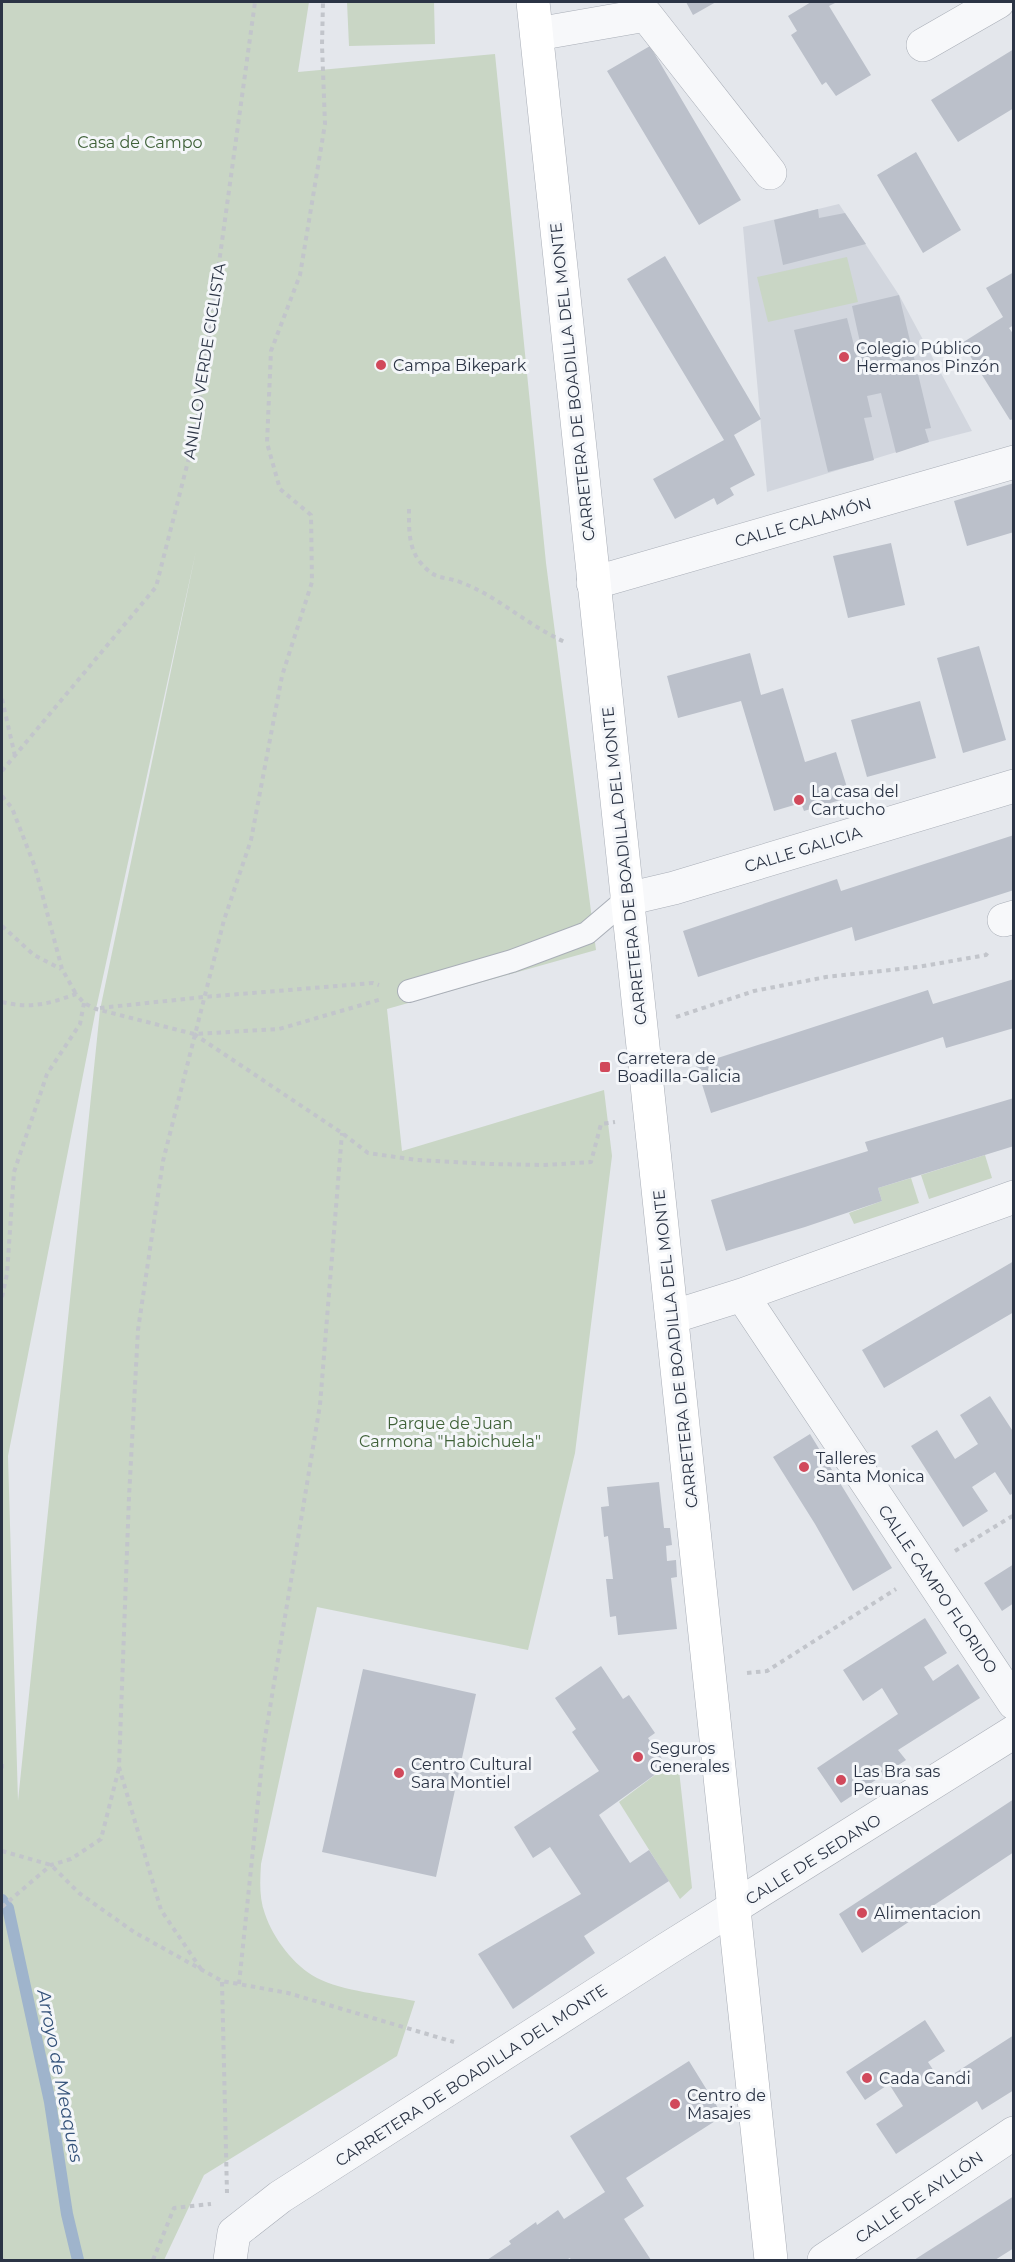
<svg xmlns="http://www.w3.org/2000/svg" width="1015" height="2262" viewBox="0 0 1015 2262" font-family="Montserrat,sans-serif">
<rect width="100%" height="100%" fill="#e4e7ec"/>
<path fill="#d2d6de" d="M 839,204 L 899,295 L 972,431 L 929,442 L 767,492 L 743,227 Z"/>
<path fill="#c9d6c5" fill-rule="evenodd" d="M 2,2 L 309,2 L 298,72 L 495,54 L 546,563 L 596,950 L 387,1009 L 402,1151 L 604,1090 L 612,1156 L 575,1453 L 528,1650 L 317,1607 L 261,1864 C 260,1881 259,1898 265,1914 C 273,1938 294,1966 317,1978 C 342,1991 386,1995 415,2001 L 397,2056 L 204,2175 L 164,2260 L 2,2260 ZM 196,551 L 100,1010 L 18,1801 L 8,1456 L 96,1009 Z
M 347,2 L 434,2 L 435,44 L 349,46 Z
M 847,257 L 858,302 L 768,322 L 757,277 Z
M 985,1155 L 992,1178 L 929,1199 L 921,1175 Z
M 911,1178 L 919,1203 L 854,1224 L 849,1213 L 882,1201 L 878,1188 Z
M 678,1761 L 692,1888 L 680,1899 L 619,1802 L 667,1766 Z"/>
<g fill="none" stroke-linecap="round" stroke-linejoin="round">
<path stroke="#9fb4cc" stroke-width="12" d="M 2,1900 L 8,1908 L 50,2102 L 67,2214 L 78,2260"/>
</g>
<path fill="#bbc0ca" d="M 686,2 L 716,2 L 693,15 Z
M 811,2 L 837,2 L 829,6 L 871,75 L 836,96 L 826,82 L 822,85 L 791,35 L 797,31 L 788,16 Z
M 650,46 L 741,200 L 699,225 L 607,71 Z
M 1014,49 L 1014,108 L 958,142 L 931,100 Z
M 916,152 L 961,230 L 923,253 L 877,175 Z
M 818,209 L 819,218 L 845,213 L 866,244 L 783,265 L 774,220 Z
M 665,256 L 761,419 L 734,435 L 755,475 L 730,488 L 734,495 L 717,505 L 714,498 L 675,519 L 653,479 L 724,440 L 627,279 Z
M 1014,272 L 1014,325 L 1009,328 L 1014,335 L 1014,419 L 1010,420 L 962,343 L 1003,317 L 986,288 Z
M 899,295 L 931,428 L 925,429 L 929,442 L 896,453 L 881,393 L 867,396 L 872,417 L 864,418 L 874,460 L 828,472 L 794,330 L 847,318 L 857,357 L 863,356 L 852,306 Z
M 1014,483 L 1014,532 L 967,546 L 954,501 Z
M 891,543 L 905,605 L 848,618 L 833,556 Z
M 979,646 L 1006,740 L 963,753 L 937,658 Z
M 750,653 L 761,695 L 783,688 L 805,762 L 836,752 L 850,797 L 804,811 L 801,803 L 774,811 L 741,701 L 678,718 L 667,676 Z
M 920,701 L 936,758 L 867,777 L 851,720 Z
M 1014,835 L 1014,890 L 855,941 L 852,927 L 698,977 L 683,931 L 837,879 L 841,891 Z
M 1014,979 L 1014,1028 L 946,1048 L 943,1037 L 711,1113 L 696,1065 L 928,990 L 933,1004 Z
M 1014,1098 L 1014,1146 L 878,1188 L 882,1201 L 805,1227 L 726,1251 L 711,1200 L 868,1151 L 865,1142 Z
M 1014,1261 L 1014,1312 L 884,1388 L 862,1350 Z
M 990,1396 L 1014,1433 L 1014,1493 L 1010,1495 L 995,1472 L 972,1487 L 988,1511 L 963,1527 L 911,1446 L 937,1430 L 955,1459 L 978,1444 L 960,1415 Z
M 810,1434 L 892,1568 L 853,1591 L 815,1524 L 773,1457 Z
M 659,1482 L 664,1528 L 670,1528 L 672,1545 L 666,1546 L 667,1561 L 676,1560 L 677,1577 L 671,1578 L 677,1629 L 618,1635 L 616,1616 L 610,1617 L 606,1579 L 613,1579 L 608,1536 L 604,1537 L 601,1507 L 609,1506 L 607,1487 Z
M 1014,1564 L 1014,1603 L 1002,1611 L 984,1583 Z
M 925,1618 L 947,1653 L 924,1667 L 933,1681 L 958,1664 L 980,1698 L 898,1750 L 906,1760 L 841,1803 L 817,1768 L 898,1714 L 882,1688 L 863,1701 L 843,1670 Z
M 601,1666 L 623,1699 L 629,1695 L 655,1733 L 648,1738 L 667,1766 L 599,1815 L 630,1863 L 649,1850 L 669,1881 L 584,1936 L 595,1953 L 513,2009 L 478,1954 L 581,1894 L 550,1847 L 533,1858 L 514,1827 L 599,1771 L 572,1732 L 576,1729 L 555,1698 Z
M 363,1669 L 476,1694 L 436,1877 L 322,1852 Z
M 1014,1799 L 1014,1852 L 862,1953 L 839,1914 Z
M 925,2020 L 945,2051 L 928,2062 L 941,2082 L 1014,2035 L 1014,2090 L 982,2110 L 977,2101 L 896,2154 L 876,2124 L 903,2106 L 889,2084 L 865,2100 L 846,2072 Z
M 689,2061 L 723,2116 L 626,2178 L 644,2206 L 624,2219 L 651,2260 L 571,2260 L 570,2258 L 566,2260 L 487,2260 L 511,2244 L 509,2241 L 536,2222 L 537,2225 L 558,2210 L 564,2219 L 605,2192 L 570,2136 Z
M 1014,2196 L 1014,2248 L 995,2260 L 914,2260 Z"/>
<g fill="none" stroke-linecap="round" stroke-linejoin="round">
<g stroke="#a9aeb7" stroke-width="24">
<path id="lane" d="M 409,991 L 512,961 L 587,933 L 627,899"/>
</g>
<g stroke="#a9aeb7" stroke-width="34">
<path id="street" d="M 537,34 L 646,15 L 770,173
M 923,45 L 998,2
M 593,583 L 1014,462
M 627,899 L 674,888 L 1014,786
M 1004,920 L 1014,917
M 742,1295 L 1014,1703
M 672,1317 L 742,1295 L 1014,1197
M 230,2260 L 234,2233 L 280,2197 L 667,1949 L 1014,1732
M 824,2260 L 1014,2133"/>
</g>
<g stroke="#a9aeb7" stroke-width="34">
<path id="secondary" d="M 533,2 C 609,755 697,1507 771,2260"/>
</g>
<path stroke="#c2c5cb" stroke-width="4" stroke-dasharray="4.5 4.5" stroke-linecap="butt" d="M 409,509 C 409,527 408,547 420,562 C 436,581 440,575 460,582 C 498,596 528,626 565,642
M 2,699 L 15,756
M 2,771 L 156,587 L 196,430 L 255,2
M 2,796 L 12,808 L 35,867 L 62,969 L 76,994
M 2,926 L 34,955 L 61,969
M 2,1002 C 31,1009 48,1004 76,994 L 84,1003 L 96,1009 L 194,1034 L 279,1029 L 382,999
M 100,1008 L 204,997 L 373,983 L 379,985
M 676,1017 L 754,991 L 826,977 L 918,967 L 986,955 L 989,951
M 194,1034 L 342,1133 L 368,1153 L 417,1160 L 491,1164 L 545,1165 L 591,1162 L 601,1124 L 615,1122
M 2,1297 L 7,1274 L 14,1172 L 47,1074 L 80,1024 L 84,1003
M 955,1551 L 1014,1515
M 747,1673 L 767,1671 L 896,1589
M 2,1764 L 2,1770
M 2,1851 L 51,1865 L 79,1893 L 134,1932 L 222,1981 L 288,1993 L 454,2042
M 2,1907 L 51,1865 L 71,1859 L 101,1839 L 119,1768
M 201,1969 L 161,1910 L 119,1767 L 129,1497 L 138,1330 L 163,1161 L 224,920 L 251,840 L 282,676 L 312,582 L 311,515 L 280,489 L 267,443 L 271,351 L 300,275 L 325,124 L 322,45 L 323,2
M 222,1982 L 227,2193
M 239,1984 L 264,1744 L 320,1405 L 342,1133
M 2,2259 L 3,2260
M 153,2260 L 174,2208 L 211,2204"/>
<use href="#lane" stroke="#f7f8fa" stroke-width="22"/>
<use href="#street" stroke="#f7f8fa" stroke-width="33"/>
<use href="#secondary" stroke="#fff" stroke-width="33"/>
</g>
<g fill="#d1495b" stroke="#f4f6f9" stroke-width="2">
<circle cx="844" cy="357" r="6"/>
<circle cx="381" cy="365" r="6"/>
<circle cx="799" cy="800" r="6"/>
<rect x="599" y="1061" width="12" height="12" rx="3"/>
<circle cx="804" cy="1467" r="6"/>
<circle cx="638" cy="1757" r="6"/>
<circle cx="399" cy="1773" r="6"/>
<circle cx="841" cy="1780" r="6"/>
<circle cx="862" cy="1913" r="6"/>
<circle cx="867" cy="2078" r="6"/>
<circle cx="675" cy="2104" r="6"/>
</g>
<g text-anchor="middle" stroke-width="6" stroke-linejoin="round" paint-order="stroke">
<g font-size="16" fill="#3f6138" stroke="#f4f6f9">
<text x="140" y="148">Casa de Campo</text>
<text x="450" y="1429">Parque de Juan<tspan x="450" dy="18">Carmona "Habichuela"</tspan></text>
</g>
<g font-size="16" fill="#2b3445" stroke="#f4f6f9" text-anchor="start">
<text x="856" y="354">Colegio Público<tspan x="856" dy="18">Hermanos Pinzón</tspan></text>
<text x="393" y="371">Campa Bikepark</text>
<text x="811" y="797">La casa del<tspan x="811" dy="18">Cartucho</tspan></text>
<text x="617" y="1064">Carretera de<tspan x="617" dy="18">Boadilla-Galicia</tspan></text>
<text x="816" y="1464">Talleres<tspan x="816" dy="18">Santa Monica</tspan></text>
<text x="650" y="1754">Seguros<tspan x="650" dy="18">Generales</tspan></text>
<text x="411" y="1770">Centro Cultural<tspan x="411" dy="18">Sara Montiel</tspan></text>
<text x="853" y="1777">Las Bra sas<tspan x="853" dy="18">Peruanas</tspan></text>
<text x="874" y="1919">Alimentacion</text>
<text x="879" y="2084">Cada Candi</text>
<text x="687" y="2101">Centro de<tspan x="687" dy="18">Masajes</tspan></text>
</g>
<g font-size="16" fill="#2b3445" stroke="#f4f6f9">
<text transform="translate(204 361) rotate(-81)" y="6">ANILLO VERDE CICLISTA</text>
<text transform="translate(572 382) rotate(-96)" y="6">CARRETERA DE BOADILLA DEL MONTE</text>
<text transform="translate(803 522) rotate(-16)" y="6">CALLE CALAMÓN</text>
<text transform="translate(803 849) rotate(-17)" y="6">CALLE GALICIA</text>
<text transform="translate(624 866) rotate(-96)" y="6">CARRETERA DE BOADILLA DEL MONTE</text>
<text transform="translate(675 1349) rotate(-96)" y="6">CARRETERA DE BOADILLA DEL MONTE</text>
<text transform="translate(938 1589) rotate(56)" y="6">CALLE CAMPO FLORIDO</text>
<text transform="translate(813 1859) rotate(-32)" y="6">CALLE DE SEDANO</text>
<text transform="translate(471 2075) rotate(-33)" y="6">CARRETERA DE BOADILLA DEL MONTE</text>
<text transform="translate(919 2197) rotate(-34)" y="6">CALLE DE AYLLÓN</text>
</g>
<g font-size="18" font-style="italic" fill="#34527a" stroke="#f4f6f9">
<text transform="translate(60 2076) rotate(79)" y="6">Arroyo de Meaques</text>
</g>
</g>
<rect width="1015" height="2262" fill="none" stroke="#2b3445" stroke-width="6"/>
</svg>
